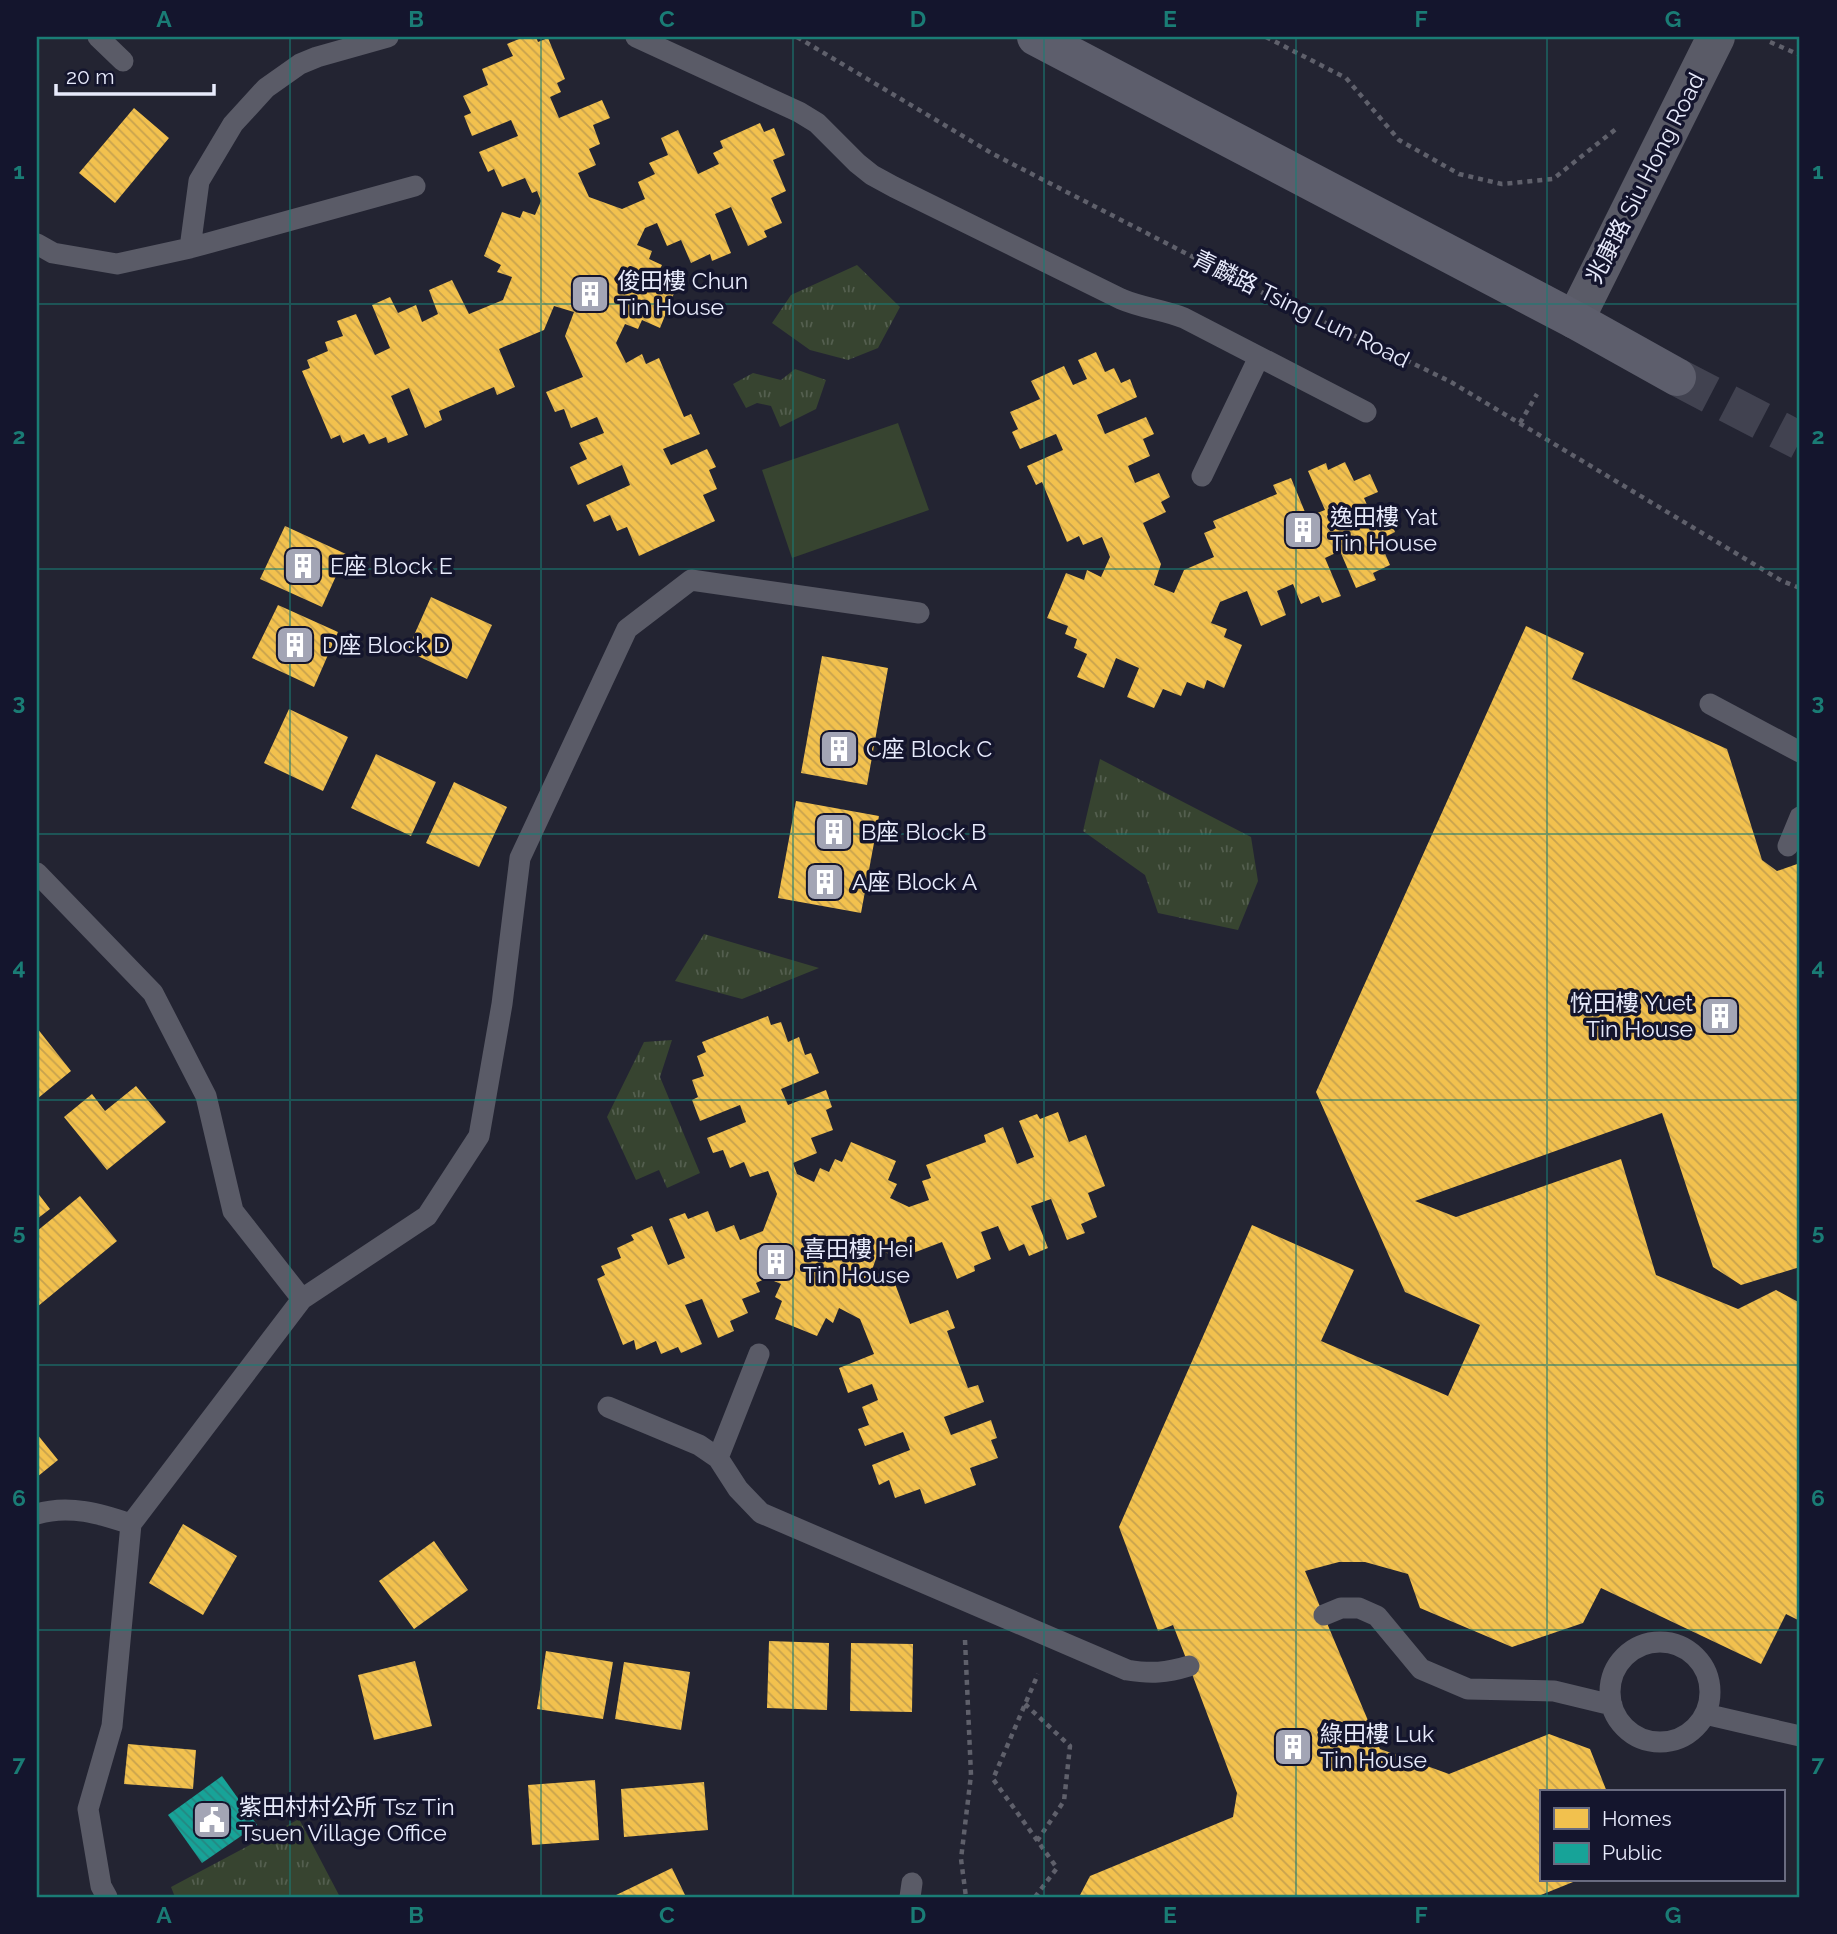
<svg xmlns="http://www.w3.org/2000/svg" width="1837" height="1934" viewBox="0 0 1837 1934" font-family="Raleway,'Noto Sans TC',sans-serif">
<defs>
<pattern id="park-tufts" width="24" height="20" patternUnits="userSpaceOnUse" patternTransform="scale(1.75)"><rect width="24" height="20" fill="#374430"/><path d="M3 7l-1-3M5 7V3M7 7l1-3M15 17l-1-3M17 17v-4M19 17l1-3" fill="none" stroke="#545f4f"/></pattern>
<pattern id="homes-back-hatch" width="6" height="6" patternUnits="userSpaceOnUse" patternTransform="scale(1.75)"><rect width="6" height="6" fill="#f2c14e"/><path d="M-1 5l2 2M0 0l6 6M5-1l2 2" fill="none" stroke="#c7a24e"/></pattern>
<pattern id="public-back-hatch" width="6" height="6" patternUnits="userSpaceOnUse" patternTransform="scale(1.75)"><rect width="6" height="6" fill="#17a398"/><path d="M-1 5l2 2M0 0l6 6M5-1l2 2" fill="none" stroke="#258781"/></pattern>
</defs>
<rect width="100%" height="100%" fill="#232432"/>
<path fill="url(#park-tufts)" d="M 857,265 L 900,307 L 878,348 L 848,360 L 810,350 L 772,323 L 791,295 Z
M 795,369 L 826,380 L 816,409 L 780,427 L 771,406 L 757,403 L 746,408 L 733,384 L 753,373 L 781,380 Z
M 1100,759 L 1251,837 L 1258,881 L 1238,930 L 1158,913 L 1145,875 L 1083,831 Z
M 704,934 L 819,968 L 742,999 L 675,981 Z
M 672,1040 L 660,1077 L 700,1173 L 667,1188 L 659,1170 L 636,1180 L 607,1117 L 644,1042 Z
M 299,1819 L 340,1897 L 175,1897 L 171,1887 Z"/>
<path fill="#374430" d="M 898,423 L 929,510 L 792,558 L 762,470 Z"/>
<path fill="url(#homes-back-hatch)" d="M 524,37 L 536,37 L 538,42 L 548,38 L 565,79 L 557,83 L 561,92 L 550,97 L 559,118 L 602,100 L 610,118 L 593,125 L 600,144 L 589,149 L 596,165 L 578,173 L 589,197 L 622,209 L 645,199 L 638,182 L 655,174 L 649,163 L 668,155 L 661,138 L 678,130 L 698,174 L 719,164 L 713,153 L 723,148 L 720,141 L 760,123 L 764,132 L 774,128 L 785,155 L 773,160 L 786,191 L 771,198 L 782,223 L 764,231 L 767,237 L 748,246 L 731,207 L 715,214 L 731,253 L 712,261 L 710,254 L 691,263 L 681,240 L 667,246 L 657,223 L 645,228 L 637,245 L 652,251 L 649,259 L 662,265 L 658,273 L 679,281 L 660,328 L 642,320 L 638,329 L 625,324 L 616,343 L 626,363 L 642,354 L 646,364 L 659,358 L 684,417 L 691,414 L 700,434 L 663,449 L 671,465 L 707,449 L 716,467 L 709,470 L 717,489 L 703,495 L 715,521 L 639,556 L 627,527 L 617,531 L 610,515 L 594,522 L 586,505 L 630,485 L 622,465 L 578,485 L 570,467 L 587,459 L 579,443 L 604,433 L 597,417 L 571,428 L 564,409 L 555,412 L 546,392 L 583,377 L 565,336 L 574,312 L 554,306 L 544,330 L 499,349 L 515,387 L 497,395 L 494,387 L 439,411 L 442,420 L 425,428 L 409,388 L 391,396 L 408,435 L 388,443 L 386,437 L 369,444 L 364,434 L 343,443 L 340,435 L 331,439 L 302,371 L 310,368 L 307,360 L 328,351 L 325,342 L 343,336 L 337,321 L 356,314 L 375,355 L 390,348 L 372,305 L 390,297 L 398,313 L 416,305 L 422,322 L 438,314 L 429,290 L 452,280 L 469,314 L 503,300 L 512,277 L 497,272 L 501,265 L 484,256 L 502,212 L 520,218 L 523,211 L 535,215 L 541,201 L 537,191 L 532,193 L 525,178 L 502,187 L 494,169 L 488,172 L 479,152 L 518,136 L 511,120 L 472,136 L 464,116 L 471,113 L 463,96 L 488,85 L 482,69 L 513,56 L 507,44 Z
M 134,108 L 169,138 L 115,203 L 79,173 Z
M 1096,352 L 1105,372 L 1114,368 L 1121,383 L 1130,379 L 1137,397 L 1097,415 L 1105,434 L 1146,417 L 1154,434 L 1143,439 L 1150,456 L 1128,466 L 1135,483 L 1159,473 L 1170,497 L 1161,502 L 1166,512 L 1143,523 L 1161,564 L 1154,585 L 1174,593 L 1184,570 L 1214,557 L 1204,533 L 1216,528 L 1213,521 L 1277,494 L 1273,485 L 1291,478 L 1307,517 L 1325,510 L 1308,471 L 1326,463 L 1328,470 L 1345,462 L 1354,481 L 1370,474 L 1378,492 L 1364,498 L 1371,514 L 1385,509 L 1395,532 L 1379,540 L 1390,565 L 1373,573 L 1376,580 L 1356,588 L 1340,551 L 1325,558 L 1341,596 L 1322,603 L 1319,596 L 1301,604 L 1293,584 L 1277,591 L 1286,615 L 1261,626 L 1247,591 L 1220,602 L 1211,623 L 1227,629 L 1224,637 L 1242,645 L 1224,688 L 1207,680 L 1204,689 L 1187,682 L 1181,696 L 1163,689 L 1154,708 L 1127,697 L 1139,668 L 1116,658 L 1104,688 L 1077,677 L 1087,654 L 1074,648 L 1077,639 L 1065,634 L 1068,626 L 1047,618 L 1066,573 L 1084,580 L 1087,570 L 1101,577 L 1110,557 L 1102,537 L 1083,545 L 1079,536 L 1067,542 L 1042,482 L 1036,485 L 1027,466 L 1063,450 L 1056,434 L 1020,449 L 1012,432 L 1018,429 L 1010,412 L 1040,399 L 1031,381 L 1064,366 L 1073,385 L 1087,379 L 1078,360 Z
M 285,526 L 346,554 L 322,607 L 260,579 Z
M 431,597 L 492,625 L 467,679 L 407,651 Z
M 278,605 L 338,632 L 314,687 L 252,658 Z
M 1526,626 L 1584,653 L 1572,679 L 1727,749 L 1762,860 L 1777,871 L 1800,863 L 1800,1267 L 1741,1285 L 1713,1267 L 1662,1113 L 1415,1201 L 1456,1217 L 1621,1159 L 1656,1275 L 1738,1309 L 1776,1290 L 1800,1303 L 1800,1621 L 1786,1614 L 1761,1664 L 1601,1588 L 1583,1623 L 1512,1647 L 1420,1608 L 1408,1574 L 1365,1562 L 1339,1562 L 1305,1571 L 1380,1749 L 1449,1774 L 1549,1734 L 1590,1749 L 1607,1792 L 1541,1792 L 1541,1880 L 1578,1880 L 1536,1897 L 1079,1897 L 1090,1876 L 1233,1817 L 1237,1793 L 1189,1666 L 1173,1625 L 1158,1631 L 1119,1527 L 1252,1225 L 1354,1270 L 1321,1341 L 1448,1396 L 1480,1325 L 1405,1292 L 1316,1092 Z
M 822,656 L 888,668 L 867,785 L 801,773 Z
M 289,709 L 348,737 L 323,791 L 264,763 Z
M 376,754 L 436,782 L 411,836 L 351,808 Z
M 454,782 L 507,807 L 479,867 L 426,843 Z
M 796,801 L 879,816 L 861,913 L 778,898 Z
M 768,1016 L 771,1025 L 781,1022 L 788,1042 L 799,1037 L 805,1055 L 811,1053 L 819,1073 L 781,1089 L 788,1105 L 826,1090 L 832,1107 L 826,1110 L 833,1130 L 811,1138 L 817,1153 L 793,1163 L 797,1174 L 814,1182 L 820,1168 L 829,1172 L 835,1159 L 842,1162 L 851,1142 L 896,1161 L 888,1180 L 897,1184 L 890,1198 L 909,1207 L 929,1200 L 922,1181 L 931,1178 L 926,1165 L 986,1142 L 984,1135 L 1003,1127 L 1017,1164 L 1034,1157 L 1019,1121 L 1037,1114 L 1040,1119 L 1058,1112 L 1069,1142 L 1086,1135 L 1105,1186 L 1088,1193 L 1097,1217 L 1081,1224 L 1085,1233 L 1067,1240 L 1051,1199 L 1031,1206 L 1048,1248 L 1029,1256 L 1024,1244 L 1009,1251 L 998,1226 L 981,1232 L 991,1259 L 974,1266 L 975,1271 L 957,1279 L 942,1242 L 900,1258 L 879,1250 L 872,1270 L 894,1281 L 910,1324 L 948,1310 L 955,1328 L 947,1331 L 968,1388 L 978,1385 L 984,1402 L 944,1417 L 951,1435 L 991,1420 L 997,1438 L 991,1440 L 998,1458 L 970,1468 L 976,1485 L 925,1504 L 920,1489 L 895,1498 L 889,1480 L 879,1485 L 872,1465 L 910,1450 L 903,1432 L 865,1446 L 858,1429 L 869,1425 L 862,1407 L 878,1400 L 872,1384 L 848,1393 L 839,1368 L 874,1354 L 860,1319 L 839,1308 L 833,1323 L 826,1318 L 817,1336 L 775,1319 L 782,1301 L 775,1297 L 781,1284 L 767,1278 L 756,1283 L 760,1292 L 742,1299 L 748,1313 L 730,1321 L 734,1331 L 718,1338 L 702,1299 L 685,1305 L 702,1344 L 681,1353 L 678,1347 L 661,1354 L 656,1341 L 636,1350 L 634,1340 L 623,1345 L 597,1279 L 605,1275 L 601,1266 L 621,1258 L 617,1248 L 634,1240 L 631,1235 L 652,1226 L 668,1265 L 685,1258 L 669,1219 L 685,1213 L 688,1219 L 708,1211 L 716,1232 L 734,1225 L 740,1240 L 763,1231 L 777,1194 L 768,1171 L 750,1177 L 744,1162 L 730,1168 L 723,1150 L 713,1153 L 707,1138 L 746,1122 L 740,1105 L 700,1121 L 692,1100 L 698,1097 L 692,1080 L 704,1076 L 697,1056 L 706,1052 L 702,1042 Z
M 37,1028 L 71,1071 L 37,1099 Z
M 136,1086 L 166,1122 L 107,1170 L 64,1117 L 92,1094 L 105,1111 Z
M 37,1192 L 50,1209 L 37,1219 Z
M 80,1196 L 117,1241 L 37,1307 L 37,1231 Z
M 37,1434 L 58,1460 L 37,1477 Z
M 183,1524 L 237,1556 L 203,1615 L 149,1583 Z
M 434,1541 L 468,1590 L 414,1629 L 379,1581 Z
M 769,1641 L 829,1643 L 827,1710 L 767,1708 Z
M 851,1643 L 913,1644 L 912,1712 L 850,1711 Z
M 546,1651 L 613,1662 L 603,1719 L 537,1709 Z
M 415,1661 L 432,1726 L 374,1740 L 358,1675 Z
M 624,1662 L 690,1672 L 681,1730 L 615,1719 Z
M 128,1744 L 196,1750 L 193,1789 L 124,1784 Z
M 595,1780 L 599,1840 L 532,1845 L 528,1785 Z
M 704,1782 L 708,1830 L 624,1837 L 621,1789 Z
M 672,1868 L 686,1897 L 612,1897 Z"/>
<path fill="url(#public-back-hatch)" d="M 222,1776 L 257,1825 L 202,1863 L 168,1815 Z"/>
<g fill="none" stroke-linecap="round" stroke-linejoin="round">
<path stroke="#414250" stroke-width="38" stroke-dasharray="38 19" stroke-linecap="butt" d="M 1677,377 L 1800,441"/>
<path stroke="#5f606b" stroke-width="4.5" stroke-dasharray="5 5" stroke-linecap="butt" d="M 797,37 L 993,154 L 1296,310 L 1369,342 L 1451,382 L 1782,581 L 1800,588
M 1266,37 L 1346,78 L 1399,140 L 1459,174 L 1502,184 L 1553,179 L 1616,129
M 1770,42 L 1800,55
M 1520,423 L 1537,394
M 965,1640 L 971,1775 L 961,1859 L 966,1897
M 1025,1704 L 1070,1746 L 1064,1801 L 1037,1841
M 1035,1897 L 1057,1868 L 993,1779 L 1038,1674"/>
<path stroke="#5a5b67" stroke-width="21" d="M 98,37 L 123,61
M 636,37 L 799,112 L 817,123 L 857,163 L 872,175 L 894,187 L 1121,299 C 1142,308 1164,310 1184,318 L 1366,412
M 37,244 L 53,253 L 117,264 L 190,248 L 199,181 L 233,124 L 266,88 L 300,64 L 317,57 L 388,37
M 190,248 L 415,186
M 1202,476 L 1259,357
M 1710,704 L 1800,752
M 1788,846 L 1800,817
M 37,873 L 153,993 L 206,1096 L 233,1211 L 302,1299
M 608,1407 L 699,1445 L 718,1458 L 738,1489 L 761,1513 L 1127,1670 C 1151,1674 1166,1673 1189,1666
M 718,1458 L 759,1354
M 37,1514 C 69,1504 101,1514 131,1524
M 1324,1615 L 1341,1608 L 1359,1608 L 1377,1616 L 1421,1669 L 1468,1689 L 1554,1691 L 1612,1705
M1610 1692a50 50 0 1 1 100 0a50 50 0 1 1-100 0Z
M 1705,1714 L 1800,1736
M 107,1897 L 101,1886 L 88,1809 L 112,1726 L 131,1524 L 302,1299 L 427,1216 L 479,1136 L 502,1004 L 520,858 L 627,629 L 691,580 L 919,613
M 910,1897 L 912,1883"/>
<path stroke="#5a5b67" stroke-width="38" d="M 1575,320 L 1716,37"/>
<path stroke="#5d5e6c" stroke-width="38" d="M 1036,37 L 1575,320 L 1677,377"/>
</g>
<path fill="none" stroke="#1a7c75" stroke-width="2" stroke-opacity="0.55" d="M 290,37 L 290,1897M 541,37 L 541,1897M 793,37 L 793,1897M 1044,37 L 1044,1897M 1296,37 L 1296,1897M 1547,37 L 1547,1792M 37,304 L 1800,304M 37,569 L 1800,569M 37,834 L 1800,834M 37,1100 L 1800,1100M 37,1365 L 1800,1365M 37,1630 L 1800,1630M 1547,1880 L 1547,1897"/>
<defs>
<g id="building-square" transform="scale(2.0125)"><rect x="-9" y="-9" width="18" height="18" rx="4" fill="#a3a5b5" stroke="#14152d"/><path d="M-4-6H4V6H1V3H-1V6H-4ZM-2.5-4.3h1.7v1.8h-1.7ZM.8-4.3h1.7v1.8H.8ZM-2.5-1h1.7V.8h-1.7ZM.8-1h1.7V.8H.8Z" fill="#fff"/></g>
<g id="civic-square" transform="scale(2.0125)"><rect x="-9" y="-9" width="18" height="18" rx="4" fill="#a3a5b5" stroke="#14152d"/><path d="M-.6-6.5H3V-4.5H.6V-3L4-1V1h2V6H-6V1h2V-1L-.6-3ZM-1.2 2.5V6h2.4V2.5Z" fill="#fff"/></g>
</defs>
<g fill-rule="evenodd">
<use href="#building-square" x="590" y="294"/>
<use href="#building-square" x="1303" y="530"/>
<use href="#building-square" x="303" y="566"/>
<use href="#building-square" x="295" y="645"/>
<use href="#building-square" x="839" y="749"/>
<use href="#building-square" x="834" y="832"/>
<use href="#building-square" x="825" y="882"/>
<use href="#building-square" x="1720" y="1016"/>
<use href="#building-square" x="776" y="1262"/>
<use href="#building-square" x="1293" y="1747"/>
<use href="#civic-square" x="212" y="1820"/>
</g>
<g text-anchor="middle" stroke-width="7" stroke-linejoin="round" paint-order="stroke">
<g font-size="23" fill="#e8ebfc" stroke="#14152d">
<text transform="translate(1645 178) rotate(-63)" y="8">兆康路 Siu Hong Road</text>
<text transform="translate(1301 309) rotate(26)" y="8">青麟路 Tsing Lun Road</text>
</g>
<g font-size="23" fill="#e8ebfc" stroke="#14152d" text-anchor="start">
<text x="617" y="289">俊田樓 Chun<tspan x="617" dy="26">Tin House</tspan></text>
<text x="1330" y="525">逸田樓 Yat<tspan x="1330" dy="26">Tin House</tspan></text>
<text x="330" y="574">E座 Block E</text>
<text x="322" y="653">D座 Block D</text>
<text x="866" y="757">C座 Block C</text>
<text x="861" y="840">B座 Block B</text>
<text x="852" y="890">A座 Block A</text>
<text x="1693" y="1011" text-anchor="end">悅田樓 Yuet<tspan x="1693" dy="26">Tin House</tspan></text>
<text x="803" y="1257">喜田樓 Hei<tspan x="803" dy="26">Tin House</tspan></text>
<text x="1320" y="1742">綠田樓 Luk<tspan x="1320" dy="26">Tin House</tspan></text>
<text x="239" y="1815">紫田村村公所 Tsz Tin<tspan x="239" dy="26">Tsuen Village Office</tspan></text>
</g>
</g>
<rect width="1837" height="1934" fill="none" stroke="#14152d" stroke-width="77"/>
<rect x="1540" y="1790" width="245" height="91" fill="#14152d" stroke="#696b80" stroke-width="2"/>
<rect x="1554" y="1808" width="35" height="21" fill="#f2c14e" stroke="#696b80" stroke-width="2"/>
<text x="1602" y="1826" font-size="21" fill="#e8ebfc">Homes</text>
<rect x="1554" y="1843" width="35" height="21" fill="#17a398" stroke="#696b80" stroke-width="2"/>
<text x="1602" y="1860" font-size="21" fill="#e8ebfc">Public</text>
<path d="M56 84v10h158v-10" fill="none" stroke="#e8ebfc" stroke-width="3.5"/>
<text x="66" y="84" font-size="21" fill="#e8ebfc" stroke="#14152d" stroke-width="5" paint-order="stroke">20 m</text>
<rect x="38" y="38" width="1760" height="1858" fill="none" stroke="#1a7c75" stroke-width="2.5"/>
<g font-size="23" text-anchor="middle" font-weight="bold" fill="#1a7c75">
<text x="164" y="27">A</text>
<text x="416" y="27">B</text>
<text x="667" y="27">C</text>
<text x="918" y="27">D</text>
<text x="1170" y="27">E</text>
<text x="1421" y="27">F</text>
<text x="1673" y="27">G</text>
<text x="19" y="179">1</text>
<text x="1818" y="179">1</text>
<text x="19" y="444">2</text>
<text x="1818" y="444">2</text>
<text x="19" y="710">3</text>
<text x="1818" y="710">3</text>
<text x="19" y="975">4</text>
<text x="1818" y="975">4</text>
<text x="19" y="1240">5</text>
<text x="1818" y="1240">5</text>
<text x="19" y="1506">6</text>
<text x="1818" y="1506">6</text>
<text x="19" y="1771">7</text>
<text x="1818" y="1771">7</text>
<text x="164" y="1923">A</text>
<text x="416" y="1923">B</text>
<text x="667" y="1923">C</text>
<text x="918" y="1923">D</text>
<text x="1170" y="1923">E</text>
<text x="1421" y="1923">F</text>
<text x="1673" y="1923">G</text>
</g>
</svg>
